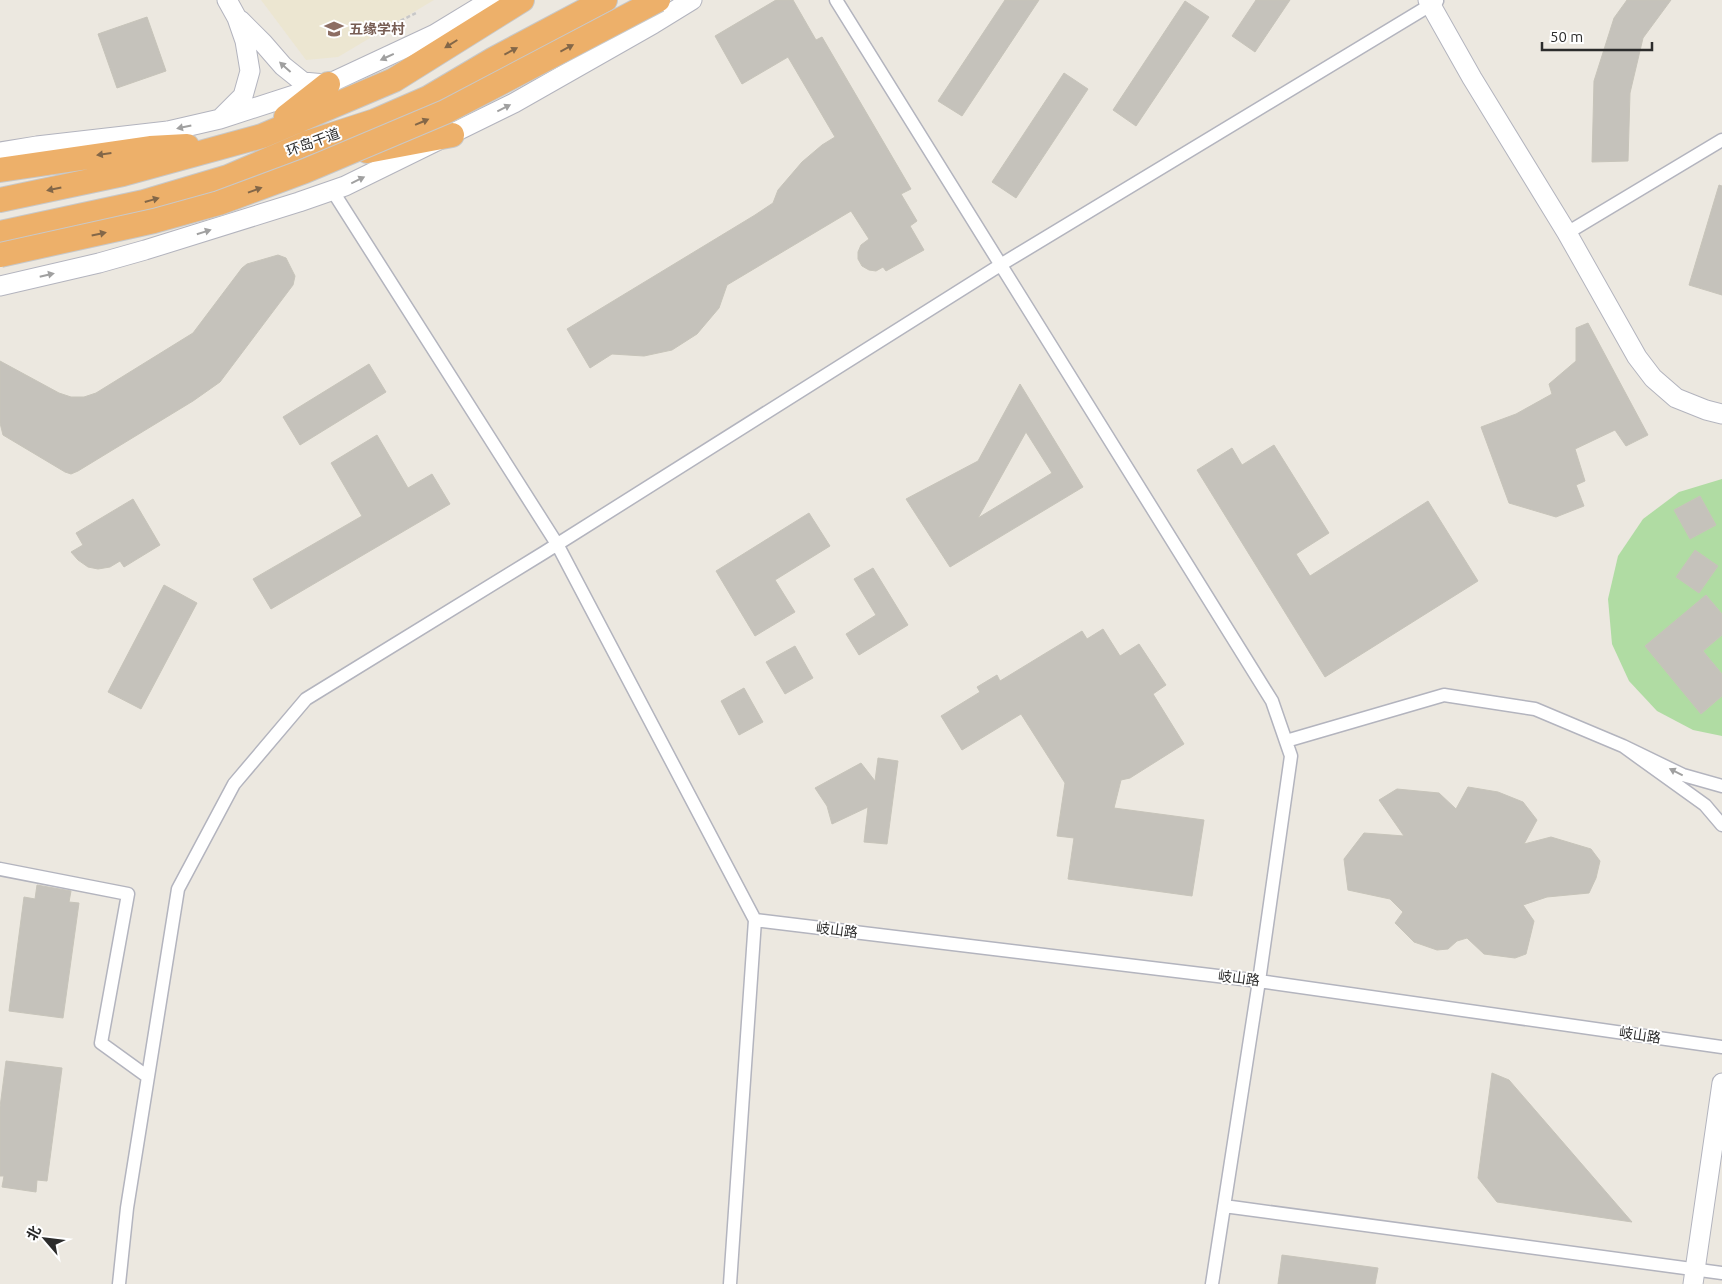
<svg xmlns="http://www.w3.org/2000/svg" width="1722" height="1284" viewBox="0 0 1722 1284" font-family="Ubuntu,'Noto Sans SC',sans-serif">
<rect width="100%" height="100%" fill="#ece8e0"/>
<path fill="#ece6d1" d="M 261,0 L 434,0 L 338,57 L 306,60 Z"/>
<path fill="#b0dca3" d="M 1722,479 L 1722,736 L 1693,730 L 1657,711 L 1629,681 L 1612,644 L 1608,599 L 1618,556 L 1643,519 L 1679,492 Z"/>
<path fill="#c5c2bb" stroke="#c7c4ba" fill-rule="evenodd" d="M 776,0 L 793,0 L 816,40 L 822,37 L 911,189 L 901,194 L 917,221 L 910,226 L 924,250 L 886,271 L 883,267 L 876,271 L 869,270 L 862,266 L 858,259 L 858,252 L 861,245 L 869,239 L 851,211 L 727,285 L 719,308 L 697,334 L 672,350 L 644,356 L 612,354 L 590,368 L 567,329 L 755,215 L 773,203 L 778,190 L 802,162 L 822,145 L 835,137 L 788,57 L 742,84 L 715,36 Z
M 1005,0 L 1039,0 L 962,116 L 938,101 Z
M 1256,0 L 1290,0 L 1255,52 L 1232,36 Z
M 1627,0 L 1671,0 L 1643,38 L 1630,93 L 1628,161 L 1592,162 L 1594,81 L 1614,18 Z
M 1185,1 L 1209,17 L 1136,126 L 1113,110 Z
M 147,17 L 166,71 L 117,88 L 98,34 Z
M 1064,73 L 1088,89 L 1016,198 L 992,182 Z
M 1719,185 L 1722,186 L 1722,295 L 1689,285 Z
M 278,255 L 286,258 L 295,276 L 293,285 L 220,382 L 193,401 L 78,471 L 71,474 L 65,472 L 3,435 L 0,423 L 0,361 L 59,393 L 71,397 L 84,397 L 96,393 L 193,333 L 242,268 L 247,264 Z
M 1588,323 L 1648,435 L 1626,446 L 1615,430 L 1575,449 L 1585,481 L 1576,485 L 1584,506 L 1556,517 L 1509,503 L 1481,427 L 1516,414 L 1552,394 L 1549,384 L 1576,361 L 1576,328 Z
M 369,364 L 386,392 L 300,445 L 283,417 Z
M 1020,384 L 1083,487 L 950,567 L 906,499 L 978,461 ZM 1026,432 L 1052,473 L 978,518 Z
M 377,435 L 408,488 L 432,474 L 450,504 L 271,609 L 253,579 L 362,516 L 331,463 Z
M 1274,445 L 1329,533 L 1296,554 L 1310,576 L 1428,501 L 1478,581 L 1325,677 L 1197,470 L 1232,448 L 1242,465 Z
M 1700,496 L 1716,525 L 1690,539 L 1674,510 Z
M 133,499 L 160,545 L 124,567 L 120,561 L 110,567 L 98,569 L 88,567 L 78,560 L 71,552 L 83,545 L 76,533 Z
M 809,513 L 830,546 L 775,580 L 795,612 L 755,636 L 716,571 Z
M 1695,550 L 1718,566 L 1699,593 L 1676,577 Z
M 873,568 L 908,625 L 859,655 L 846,634 L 876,615 L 854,579 Z
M 164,585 L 197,603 L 141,709 L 108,692 Z
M 1706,595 L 1722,614 L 1722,635 L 1703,651 L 1722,674 L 1722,696 L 1701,714 L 1645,646 Z
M 1103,629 L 1120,656 L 1139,644 L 1166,685 L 1153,694 L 1184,744 L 1130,778 L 1121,780 L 1114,808 L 1204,820 L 1192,896 L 1068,879 L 1074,838 L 1057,836 L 1065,783 L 1021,714 L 962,750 L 941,716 L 980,692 L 977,687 L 997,675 L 1000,681 L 1082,631 L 1087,639 Z
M 795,646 L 813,678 L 785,694 L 766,662 Z
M 744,688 L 763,722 L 739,735 L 721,701 Z
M 878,758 L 898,761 L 887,844 L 864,842 L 868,807 L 832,824 L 827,806 L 815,788 L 861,763 L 875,781 Z
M 1468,787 L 1498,792 L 1523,802 L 1537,820 L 1524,844 L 1551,837 L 1591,849 L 1600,861 L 1596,878 L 1589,893 L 1547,897 L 1523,905 L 1534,921 L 1526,954 L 1515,958 L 1484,954 L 1467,938 L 1457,941 L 1448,949 L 1437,950 L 1414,942 L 1395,923 L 1403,912 L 1390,899 L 1348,890 L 1344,859 L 1364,833 L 1404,836 L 1379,800 L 1397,789 L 1439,793 L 1456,809 Z
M 37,885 L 71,891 L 69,902 L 79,903 L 63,1018 L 9,1011 L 24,897 L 35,899 Z
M 6,1061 L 62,1068 L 47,1181 L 37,1180 L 36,1192 L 2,1187 L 4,1176 L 0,1176 L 0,1107 Z
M 1492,1073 L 1509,1080 L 1632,1222 L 1497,1202 L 1478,1178 Z
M 1282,1255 L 1378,1268 L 1375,1284 L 1278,1284 Z"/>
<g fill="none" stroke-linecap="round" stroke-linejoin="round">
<g stroke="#b3b4be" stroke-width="15">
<path id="street" d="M 836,0 L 1272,701 L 1291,756 L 1259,981 L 1212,1284
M 332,190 L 557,544 L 755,920 L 730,1284
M 1567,233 L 1722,140
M 1286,741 L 1444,695 L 1535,709 L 1623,746
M 1722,786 L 1683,775 L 1623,746 L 1705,805 L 1722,825
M 0,869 L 128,894 L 101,1043 L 148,1077
M 755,920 L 1259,981 L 1722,1047
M 1224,1206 L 1722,1273
M 119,1284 L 127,1208 L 178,889 L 234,784 L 306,699 L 545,552 L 1002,264 L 1437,1"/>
</g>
<g stroke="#b3b4be" stroke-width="21">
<path id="secondary" d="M 1428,0 L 1472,78 L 1567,233 L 1637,357 L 1653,378 L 1676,398 L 1706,410 L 1722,414
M 240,20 L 263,43 L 283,66 L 303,82 L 325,84
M 222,117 L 243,96 L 250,71 L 245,41 L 237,18 L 227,0
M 0,152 L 37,146 L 168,131 L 220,119 L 328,84 L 435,34 L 491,0
M 0,286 L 99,263 L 145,250 L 299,202 L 345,186 L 514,103 L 653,24 L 692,0
M 1693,1284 L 1722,1083"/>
</g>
<g stroke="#c8c8c8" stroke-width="26">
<path id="highway" d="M 286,117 L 328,84
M 367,151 L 452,135
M 0,170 L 150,148 L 187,146
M 0,200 L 123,174 L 262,136 L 394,80 L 522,0
M 0,233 L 144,202 L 228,177 L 307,143 L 375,121 L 428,98 L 494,59 L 605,0"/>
</g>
<path stroke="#c8c8c8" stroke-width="2.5" stroke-dasharray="4 2.5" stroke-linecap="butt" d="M 396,34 L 392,25 L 416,13"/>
<use href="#street" stroke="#fff" stroke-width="12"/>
<use href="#secondary" stroke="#fff" stroke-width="19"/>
<use href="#highway" stroke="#edb06a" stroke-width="24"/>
<g stroke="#c8c8c8" stroke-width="26" stroke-linecap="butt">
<path id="highway-bridge" d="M 0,255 L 154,221 L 219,203 L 305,171 L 445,112 L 658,0"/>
</g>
<use href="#highway-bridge" stroke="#edb06a" stroke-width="24"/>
</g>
<defs><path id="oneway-solid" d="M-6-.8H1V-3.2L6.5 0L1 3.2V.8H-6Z" transform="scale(1.25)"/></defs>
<g fill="#836748">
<use href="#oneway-solid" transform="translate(451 44) rotate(148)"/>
<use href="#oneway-solid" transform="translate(567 48) rotate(-28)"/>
<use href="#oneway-solid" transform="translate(511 51) rotate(-28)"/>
<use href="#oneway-solid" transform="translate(422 122) rotate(-23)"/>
<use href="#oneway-solid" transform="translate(104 154) rotate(172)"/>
<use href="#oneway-solid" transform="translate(54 189) rotate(168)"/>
<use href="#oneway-solid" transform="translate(255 190) rotate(-20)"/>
<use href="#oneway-solid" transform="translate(152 200) rotate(-16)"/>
<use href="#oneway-solid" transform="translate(99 234) rotate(-12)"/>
</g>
<g fill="#a0a0a0">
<use href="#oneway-solid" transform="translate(387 57) rotate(155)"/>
<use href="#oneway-solid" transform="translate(285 67) rotate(-138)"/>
<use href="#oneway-solid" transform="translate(504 108) rotate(-27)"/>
<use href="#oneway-solid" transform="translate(184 127) rotate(168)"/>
<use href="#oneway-solid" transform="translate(358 180) rotate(-26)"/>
<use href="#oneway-solid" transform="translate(204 232) rotate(-17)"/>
<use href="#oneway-solid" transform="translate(47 275) rotate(-13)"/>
<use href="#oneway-solid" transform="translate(1676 772) rotate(-153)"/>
</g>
<defs>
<g id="school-bare" transform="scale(1.5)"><path d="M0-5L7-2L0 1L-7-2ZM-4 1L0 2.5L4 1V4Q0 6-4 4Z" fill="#8d6e63" stroke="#fff" stroke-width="2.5" paint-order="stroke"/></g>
</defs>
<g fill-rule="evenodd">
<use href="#school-bare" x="334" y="29"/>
</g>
<g text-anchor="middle" stroke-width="4" stroke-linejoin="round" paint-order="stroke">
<g font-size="14" font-weight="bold" fill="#785e54" stroke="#fff" text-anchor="start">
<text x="349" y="34">五缘学村</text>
</g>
<g font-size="14" fill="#2c2c2c" stroke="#fff">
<text transform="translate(313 142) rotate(-20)" y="5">环岛干道</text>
<text transform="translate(837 930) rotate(7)" y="5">岐山路</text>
<text transform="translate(1239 978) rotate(7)" y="5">岐山路</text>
<text transform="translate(1640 1035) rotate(8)" y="5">岐山路</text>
</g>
</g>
<g transform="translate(45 1239) rotate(298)" stroke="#ffffff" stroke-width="4" paint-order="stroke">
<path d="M0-4L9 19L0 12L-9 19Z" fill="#2c2c2c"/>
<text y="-8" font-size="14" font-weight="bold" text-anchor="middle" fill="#2c2c2c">北</text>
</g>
<path d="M1542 42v8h110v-8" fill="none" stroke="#2c2c2c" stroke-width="2.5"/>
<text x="1550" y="42" font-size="15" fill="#2c2c2c" stroke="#ffffff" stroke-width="4" paint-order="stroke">50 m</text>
</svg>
